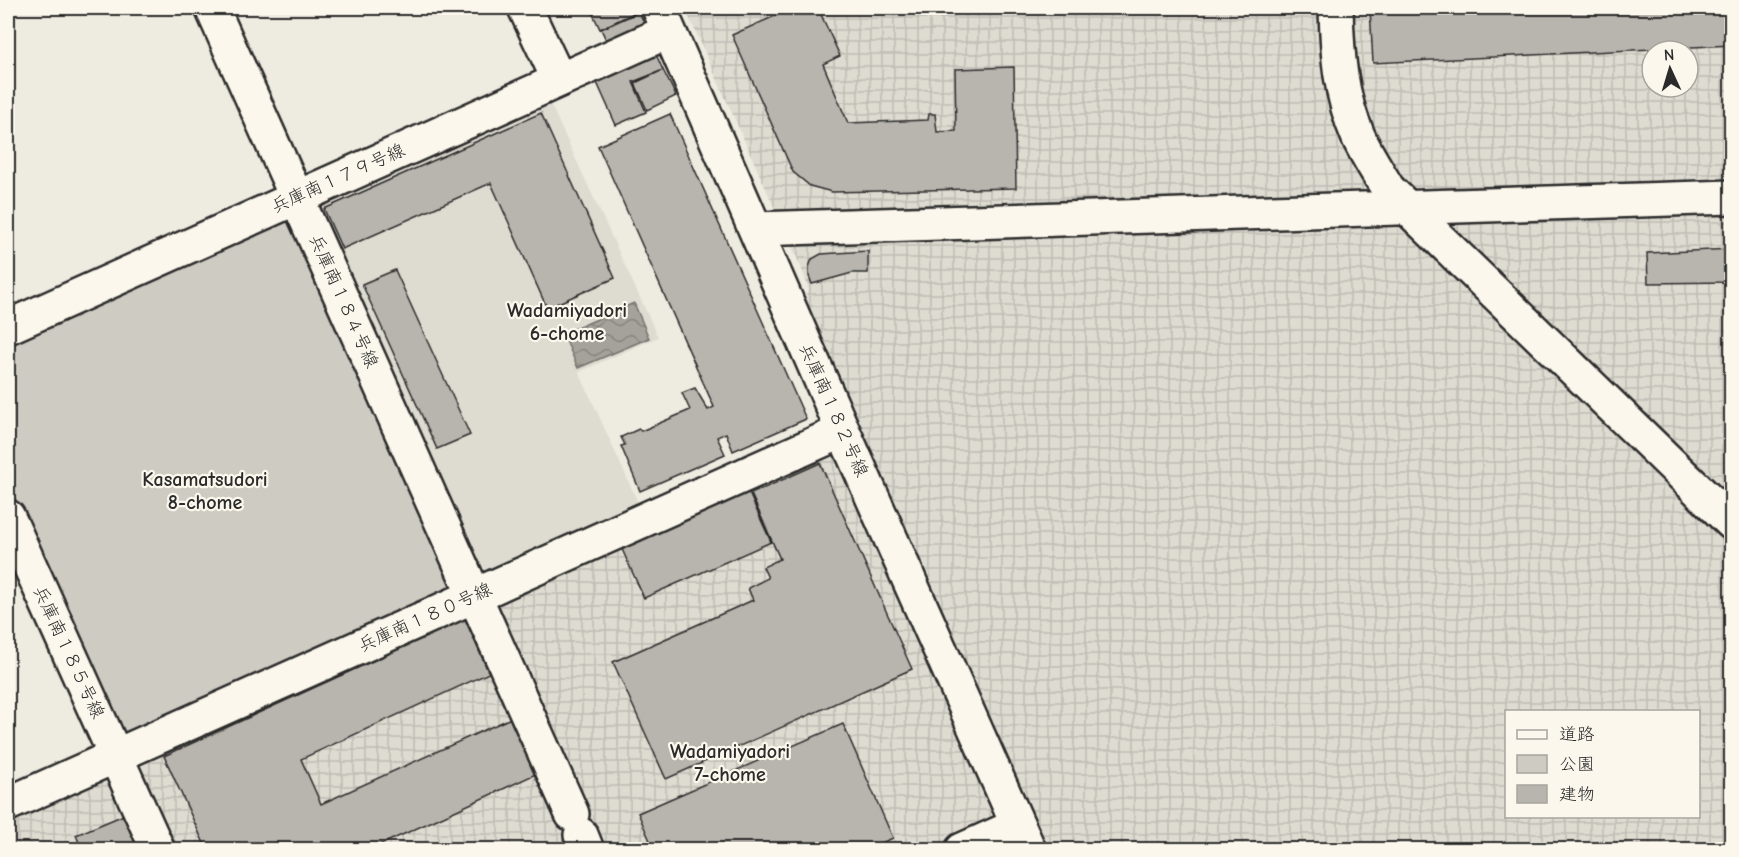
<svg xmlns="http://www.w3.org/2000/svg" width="1739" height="857" viewBox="0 0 1739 857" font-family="'Comic Neue','Klee One',sans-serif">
<defs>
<pattern id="industrial-grid" width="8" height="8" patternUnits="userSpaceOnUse" patternTransform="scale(1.5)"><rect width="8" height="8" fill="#dedbd1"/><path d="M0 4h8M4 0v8" fill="none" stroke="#bfbcb4"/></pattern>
<pattern id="water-waves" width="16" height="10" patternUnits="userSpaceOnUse" patternTransform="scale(1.5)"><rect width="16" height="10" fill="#a4a29a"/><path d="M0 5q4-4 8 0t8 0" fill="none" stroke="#86847e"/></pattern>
</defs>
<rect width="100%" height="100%" fill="#eeebe0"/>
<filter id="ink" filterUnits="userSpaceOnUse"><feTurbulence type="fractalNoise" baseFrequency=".0167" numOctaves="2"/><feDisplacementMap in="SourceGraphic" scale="12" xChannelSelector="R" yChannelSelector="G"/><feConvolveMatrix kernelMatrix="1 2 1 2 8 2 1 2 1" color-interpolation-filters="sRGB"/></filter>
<g filter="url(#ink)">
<path fill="#dedbd1" d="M 548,99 L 658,337 L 579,372 L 640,507 L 480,577 L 318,214 L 324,196 Z"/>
<path fill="url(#industrial-grid)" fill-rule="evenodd" d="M 685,8 L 1731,8 L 1731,849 L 8,850 L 8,814 L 860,433 L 804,299 L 809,290 L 801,267 ZM 1652,51 L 1688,51 L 1688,87 L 1652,87 ZM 1506,712 L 1698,712 L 1698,816 L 1506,816 Z"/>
<path fill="#cecbc2" stroke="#7c7b76" stroke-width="1.5" d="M 278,217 L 298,225 L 454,572 L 446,595 L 121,738 L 8,482 L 8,338 Z"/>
<path fill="url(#water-waves)" stroke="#74726e" stroke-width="1.5" d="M 634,303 L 649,338 L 578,368 L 563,334 Z"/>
<path fill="#b8b5ae" stroke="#2b2b2b" stroke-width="1.5" d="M 590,8 L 637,8 L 638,11 L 600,29 Z
M 793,8 L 818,8 L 840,56 L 823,64 L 848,123 L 928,120 L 929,114 L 935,114 L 937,132 L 956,131 L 955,69 L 1014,67 L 1016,188 L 832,192 L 810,186 L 793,172 L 732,35 Z
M 1370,8 L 1732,8 L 1732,45 L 1373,63 Z
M 639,12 L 647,29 L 609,46 L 601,29 Z
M 654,50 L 663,70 L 633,82 L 646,112 L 616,125 L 594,76 Z
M 663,70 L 676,96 L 647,110 L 635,83 Z
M 541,113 L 615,278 L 547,308 L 491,183 L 342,249 L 324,209 Z
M 670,114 L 806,419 L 733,451 L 726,433 L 717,437 L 725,454 L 640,491 L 621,446 L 625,445 L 621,437 L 639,429 L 641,431 L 690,410 L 682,393 L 695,388 L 708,410 L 714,407 L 598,146 Z
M 1732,249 L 1732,282 L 1648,283 L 1647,253 Z
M 868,251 L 868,273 L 852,273 L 812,284 L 809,276 L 809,267 L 812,259 L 821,254 Z
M 395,270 L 470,435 L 437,449 L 362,284 Z
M 820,463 L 912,669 L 666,779 L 613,662 L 753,600 L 748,588 L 768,578 L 763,567 L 780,559 L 751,494 Z
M 748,491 L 771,542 L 644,598 L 621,547 Z
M 465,619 L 489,673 L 301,759 L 321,804 L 513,717 L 538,773 L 369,850 L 207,850 L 164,756 Z
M 843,724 L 893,838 L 865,850 L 654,850 L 638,813 Z
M 126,814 L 141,850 L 82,850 L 76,835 Z"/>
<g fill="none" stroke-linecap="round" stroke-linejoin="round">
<g stroke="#2b2b2b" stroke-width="38">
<path id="minor" d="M 212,8 L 572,814
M 525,8 L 559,80
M 659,8 L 843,431 L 1029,850
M 1336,8 C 1337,52 1340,95 1358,136 C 1366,154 1378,172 1388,189 L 1732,523
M 756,229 L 1732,197
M 8,327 L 669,31
M 8,517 L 158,850
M 8,804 L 843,431
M 581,835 L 587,850
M 962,850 L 1018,825"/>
</g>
<use href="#minor" stroke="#fbf7ec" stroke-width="33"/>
</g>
</g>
<g text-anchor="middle" stroke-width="4.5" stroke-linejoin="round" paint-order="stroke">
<g font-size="18" fill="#2b2b2b" stroke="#fbf7ec">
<text transform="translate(338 178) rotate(-24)" y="6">兵庫南１７９号線</text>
<text transform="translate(344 301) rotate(66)" y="6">兵庫南１８４号線</text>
<text transform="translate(834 410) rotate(66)" y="6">兵庫南１８２号線</text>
<text transform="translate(425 617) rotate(-24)" y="6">兵庫南１８０号線</text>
<text transform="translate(69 652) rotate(65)" y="6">兵庫南１８５号線</text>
</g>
<g font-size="20" font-weight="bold" fill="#2b2b2b" stroke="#fbf7ec">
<text x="567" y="317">Wadamiyadori<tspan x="567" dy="23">6-chome</tspan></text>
<text x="205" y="486">Kasamatsudori<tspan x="205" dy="23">8-chome</tspan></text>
<text x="730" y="758">Wadamiyadori<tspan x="730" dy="23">7-chome</tspan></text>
</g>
</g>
<rect width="1739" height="857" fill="none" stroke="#fbf7ec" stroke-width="30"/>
<rect x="15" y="15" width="1709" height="827" fill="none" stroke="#2b2b2b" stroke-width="2" filter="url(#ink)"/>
<rect x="1505" y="710" width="195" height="108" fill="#fbf7ec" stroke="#a8a59f" stroke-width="1.5"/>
<rect x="1517" y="730" width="30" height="9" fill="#fbf7ec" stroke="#a8a59f" stroke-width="1.5"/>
<text x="1559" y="740" font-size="18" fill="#2b2b2b">道路</text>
<rect x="1517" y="755" width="30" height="18" fill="#cecbc2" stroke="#a8a59f" stroke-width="1.5"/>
<text x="1559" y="770" font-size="18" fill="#2b2b2b">公園</text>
<rect x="1517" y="785" width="30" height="18" fill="#b8b5ae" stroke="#a8a59f" stroke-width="1.5"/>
<text x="1559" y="800" font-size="18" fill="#2b2b2b">建物</text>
<g transform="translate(1670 69) rotate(356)"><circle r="28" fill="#fbf7ec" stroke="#a8a59f" stroke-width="1.5"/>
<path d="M0-4.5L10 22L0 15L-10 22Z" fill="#2b2b2b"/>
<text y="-9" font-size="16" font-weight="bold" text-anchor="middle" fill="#2b2b2b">N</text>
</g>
</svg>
